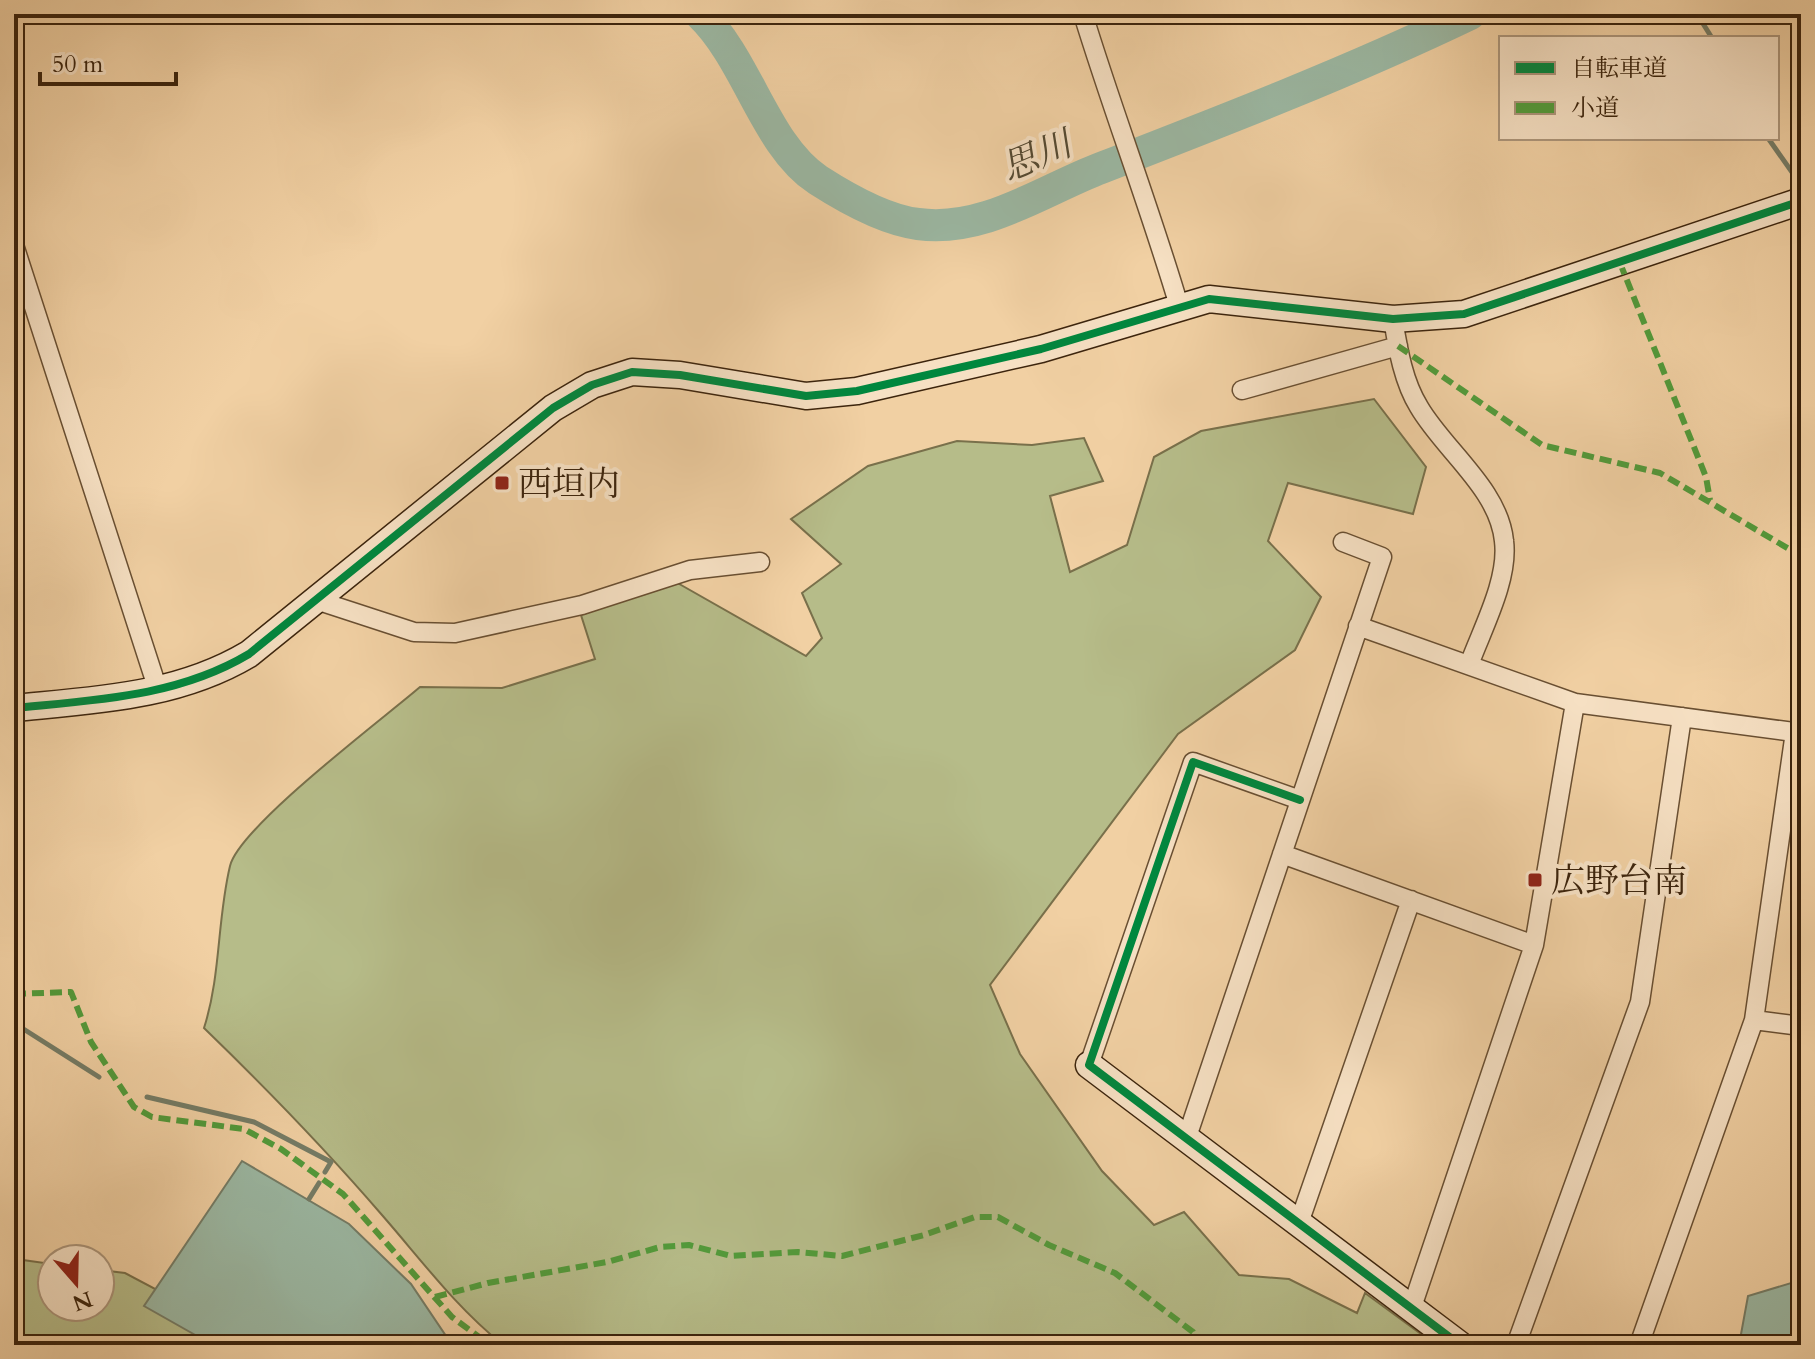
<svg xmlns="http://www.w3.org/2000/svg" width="1815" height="1359" viewBox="0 0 1815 1359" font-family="Cardo,'Noto Serif JP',serif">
<rect width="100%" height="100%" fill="#f1d0a3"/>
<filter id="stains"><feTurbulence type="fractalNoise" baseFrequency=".0025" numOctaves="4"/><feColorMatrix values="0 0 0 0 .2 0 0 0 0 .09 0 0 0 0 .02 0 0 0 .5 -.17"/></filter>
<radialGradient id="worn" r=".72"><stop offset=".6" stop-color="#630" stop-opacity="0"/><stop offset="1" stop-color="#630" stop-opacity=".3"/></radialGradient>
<path fill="#b6bc89" stroke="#79704b" stroke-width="2" d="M 1374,399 L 1426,467 L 1413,514 L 1288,483 L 1268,541 L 1321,597 L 1295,650 L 1178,734 L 990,985 L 1020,1054 L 1102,1171 L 1154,1225 L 1184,1212 L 1239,1275 L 1289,1279 L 1357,1313 L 1365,1293 L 1436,1345 L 503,1345 C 454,1305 423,1262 382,1215 C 326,1150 266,1088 204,1028 C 221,975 217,920 230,866 C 239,827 384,718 420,687 L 502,688 L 595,659 L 581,615 L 674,581 L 806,656 L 822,638 L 802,593 L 841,564 L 791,519 L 868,466 L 957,441 L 1032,445 L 1084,438 L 1103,481 L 1050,496 L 1070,572 L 1127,545 L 1154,457 L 1201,431 Z
M 14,1245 L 16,1259 L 52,1264 L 52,1307 L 100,1307 L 100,1270 L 125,1273 L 261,1345 L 14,1345 Z"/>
<path fill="#9bb7a2" stroke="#757c66" stroke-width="2" d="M 242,1161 L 349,1224 L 411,1284 L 448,1339 L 449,1345 L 213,1345 L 144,1306 Z
M 1801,1280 L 1801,1345 L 1739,1345 L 1748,1296 Z"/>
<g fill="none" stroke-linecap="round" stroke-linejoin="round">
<path stroke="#757c66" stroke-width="5" d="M 1697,14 L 1712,38
M 1768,138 L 1801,185
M 14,1023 L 99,1077
M 147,1097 L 254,1122 L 331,1162 L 325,1172
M 309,1199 L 319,1183"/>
<path stroke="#9bb7a2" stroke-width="32" d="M 700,14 C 748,60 765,145 818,180 C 846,198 885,220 918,224 C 984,233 1043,190 1101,168 C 1225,120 1349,72 1470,14"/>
<g stroke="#694f32" stroke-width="21">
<path id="street" d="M 1083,14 C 1113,112 1150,208 1179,306
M 14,245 L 158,690
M 1393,319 C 1398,349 1403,381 1419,407 C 1444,450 1499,489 1504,541 C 1509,580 1482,629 1469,665
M 1242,390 L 1398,346
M 316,600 L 414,632 L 455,633 L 582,605 L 690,570 L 760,562
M 1358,626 L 1575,703 L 1801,733
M 1282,854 L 1534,945
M 1754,1020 L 1801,1026
M 1089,1065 L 1193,762 L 1300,800
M 1187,1137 L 1382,557 L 1343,542
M 1299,1223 L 1411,900
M 1411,1310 L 1534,945 L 1575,703
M 1516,1345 L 1640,1002 L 1682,717
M 1639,1345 L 1754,1020 L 1795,732"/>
</g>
<g stroke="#3c240d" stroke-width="29">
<path id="secondary" d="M 14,708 C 95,700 177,697 249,654 L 553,408 L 592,385 L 632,372 L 680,375 L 806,396 L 857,391 L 1041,349 L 1209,299 L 1393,319 L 1464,314 L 1801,201
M 1089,1065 L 1460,1345"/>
</g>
<use href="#street" stroke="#f6e0c3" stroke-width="18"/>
<use href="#secondary" stroke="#f6e0c3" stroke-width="26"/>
<path stroke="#529b3b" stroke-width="6" stroke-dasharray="12 6" stroke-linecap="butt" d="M 1620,263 L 1706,477 L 1710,500
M 1398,346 L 1542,445 L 1660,473 L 1801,556
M 14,994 L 71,992 L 91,1042 L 134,1107 L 152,1117 L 244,1129 L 281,1149 L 343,1194 L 452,1317 L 490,1345
M 435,1297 L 488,1283 L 607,1262 L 660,1247 L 689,1245 L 731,1256 L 798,1252 L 842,1256 L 924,1235 L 975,1217 L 998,1217 L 1049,1245 L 1115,1273 L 1193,1332 L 1199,1345"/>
<g stroke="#f6e0c3" stroke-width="13">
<path id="cycleway" d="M 14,708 C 95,700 177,697 249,654 L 553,408 L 592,385 L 632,372 L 680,375 L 806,396 L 857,391 L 1041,349 L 1209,299 L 1393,319 L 1464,314 L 1801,201
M 1300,800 L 1193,762 L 1089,1065 L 1460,1345"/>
</g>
<use href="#cycleway" stroke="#00873e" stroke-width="8"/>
</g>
<g fill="#8f2418" stroke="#f6e0c3" stroke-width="3">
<rect x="494" y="475" width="16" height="16" rx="4"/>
<rect x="1527" y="872" width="16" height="16" rx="4"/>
</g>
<g text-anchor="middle" stroke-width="8" stroke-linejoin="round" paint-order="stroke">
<g font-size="34" fill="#3c240d" stroke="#f6e0c3" text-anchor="start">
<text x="518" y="495">西垣内</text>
<text x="1551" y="892">広野台南</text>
</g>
<g font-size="36" font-style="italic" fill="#544932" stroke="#f6e0c3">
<text transform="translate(1036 155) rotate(-23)" y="13">思川</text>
</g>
</g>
<rect width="1815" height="1359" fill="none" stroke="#f1d0a3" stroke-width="48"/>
<rect x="16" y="16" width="1783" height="1327" fill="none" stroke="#3c240d" stroke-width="4"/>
<rect x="24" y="24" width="1767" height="1311" fill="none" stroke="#3c240d" stroke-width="2"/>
<rect x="1499" y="36" width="280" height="104" fill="#f6e0c3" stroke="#ac957a" stroke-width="2"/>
<rect x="1515" y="62" width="40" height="12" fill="#00873e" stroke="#ac957a" stroke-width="2"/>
<text x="1571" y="76" font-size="24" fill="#3c240d">自転車道</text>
<rect x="1515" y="102" width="40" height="12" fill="#529b3b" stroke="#ac957a" stroke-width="2"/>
<text x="1571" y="116" font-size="24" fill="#3c240d">小道</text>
<g transform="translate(76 1283) rotate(160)"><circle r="38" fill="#f6e0c3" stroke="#ac957a" stroke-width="2"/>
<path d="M0-6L14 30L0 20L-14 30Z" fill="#8f2418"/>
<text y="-12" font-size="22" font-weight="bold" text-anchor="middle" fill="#3c240d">N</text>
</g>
<path d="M40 72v12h136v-12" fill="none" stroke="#3c240d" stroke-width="4"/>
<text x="52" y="72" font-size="24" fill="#3c240d" stroke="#f6e0c3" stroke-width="6" paint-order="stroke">50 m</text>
<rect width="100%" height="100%" filter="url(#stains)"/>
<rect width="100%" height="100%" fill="url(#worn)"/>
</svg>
